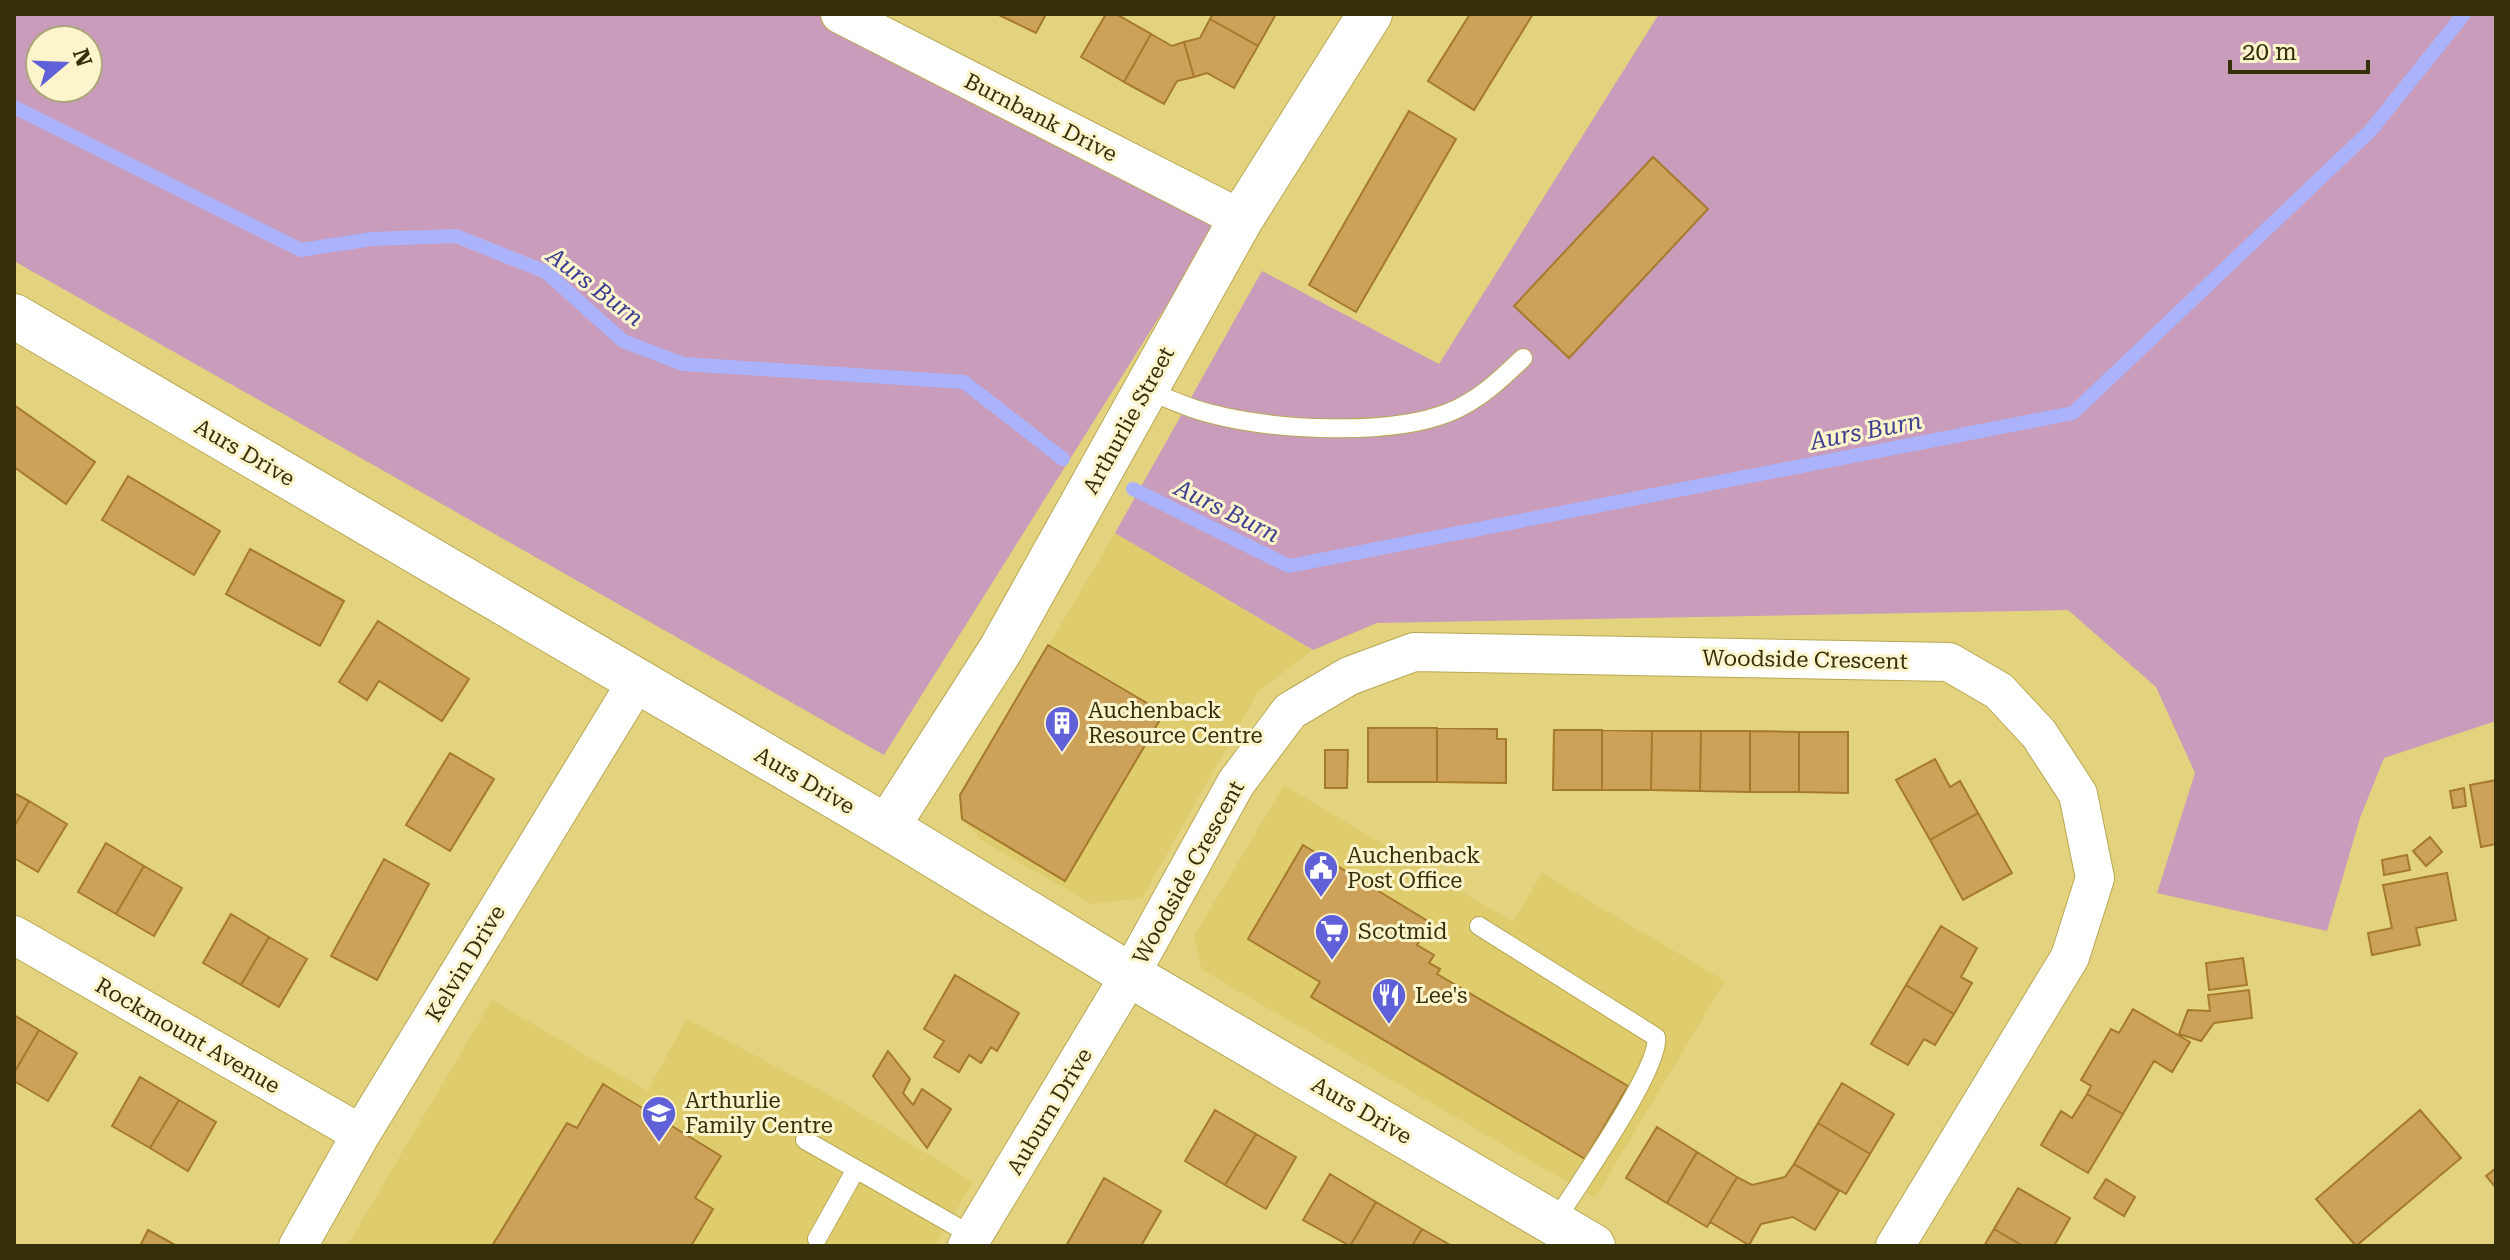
<svg xmlns="http://www.w3.org/2000/svg" width="2510" height="1260" viewBox="0 0 2510 1260" font-family="'Roboto Serif',serif">
<rect width="100%" height="100%" fill="#e4d37e"/>
<path fill="#decc6d" d="M 1115,533 L 1312,650 L 1258,692 L 1142,898 L 1092,904 L 981,840 L 962,819 L 960,795 Z
M 1284,785 L 1513,922 L 1542,873 L 1725,981 L 1595,1198 L 1202,970 L 1194,936 Z
M 492,1000 L 647,1091 L 687,1019 L 849,1106 L 973,1182 L 935,1246 L 347,1246 Z"/>
<path fill="#c89cba" fill-rule="evenodd" d="M 14,14 L 816,14 L 1222,217 L 884,755 L 14,261 ZM 40,40 L 88,40 L 88,88 L 40,88 Z
M 1659,14 L 2496,14 L 2496,721 L 2384,758 L 2360,818 L 2327,931 L 2157,893 L 2195,773 L 2156,687 L 2068,610 L 1377,623 L 1313,650 L 1115,533 L 1262,271 L 1439,364 Z"/>
<g fill="none" stroke-linecap="round" stroke-linejoin="round">
<path stroke="#abb3fc" stroke-width="14" d="M 14,107 L 301,250 L 372,239 L 456,236 L 546,272 L 623,341 L 683,364 L 964,382 L 1063,459
M 1133,489 L 1289,566 L 2073,413 L 2371,130 L 2464,14"/>
</g>
<path fill="#cca159" stroke="#a67a2c" stroke-width="2" d="M 997,14 L 1046,14 L 1036,33 Z
M 1106,14 L 1116,14 L 1151,34 L 1124,82 L 1081,57 Z
M 1213,14 L 1276,14 L 1258,46 L 1210,19 Z
M 1470,14 L 1533,14 L 1474,110 L 1428,81 Z
M 1210,19 L 1258,46 L 1234,88 L 1207,73 L 1194,77 L 1184,42 L 1200,38 Z
M 1151,34 L 1172,46 L 1184,42 L 1194,77 L 1177,81 L 1164,104 L 1124,82 Z
M 1409,111 L 1456,139 L 1356,312 L 1309,285 Z
M 1653,157 L 1708,209 L 1569,358 L 1514,306 Z
M 14,405 L 95,462 L 66,504 L 14,467 Z
M 128,476 L 220,531 L 194,575 L 102,520 Z
M 250,549 L 344,601 L 320,646 L 226,594 Z
M 378,621 L 469,679 L 442,721 L 379,681 L 367,700 L 339,682 Z
M 1048,645 L 1164,713 L 1065,881 L 962,819 L 960,795 Z
M 1368,728 L 1437,728 L 1437,782 L 1368,782 Z
M 1437,728 L 1497,729 L 1497,739 L 1506,739 L 1506,783 L 1437,782 Z
M 1554,730 L 1602,730 L 1602,790 L 1553,790 Z
M 1602,730 L 1652,731 L 1651,790 L 1602,790 Z
M 1652,731 L 1701,731 L 1700,791 L 1651,790 Z
M 1701,731 L 1750,731 L 1750,792 L 1700,791 Z
M 1750,731 L 1799,732 L 1799,792 L 1750,792 Z
M 1799,732 L 1848,732 L 1848,793 L 1799,792 Z
M 1325,750 L 1348,750 L 1347,788 L 1325,788 Z
M 450,753 L 494,779 L 450,851 L 406,825 Z
M 1935,759 L 1950,787 L 1960,781 L 1978,813 L 1930,840 L 1896,780 Z
M 2496,780 L 2496,844 L 2481,847 L 2470,785 Z
M 2464,788 L 2466,806 L 2453,808 L 2450,791 Z
M 14,793 L 29,801 L 14,827 Z
M 29,801 L 67,824 L 38,872 L 14,858 L 14,827 Z
M 1978,813 L 2012,873 L 1963,900 L 1930,840 Z
M 2430,837 L 2442,852 L 2426,866 L 2413,851 Z
M 106,843 L 144,866 L 116,914 L 78,892 Z
M 1303,845 L 1431,923 L 1417,945 L 1434,955 L 1429,963 L 1440,969 L 1437,974 L 1628,1086 L 1585,1159 L 1311,997 L 1320,982 L 1248,939 Z
M 2407,855 L 2410,870 L 2384,875 L 2382,860 Z
M 384,859 L 429,884 L 377,980 L 331,956 Z
M 144,866 L 182,888 L 154,936 L 116,914 Z
M 2447,873 L 2456,920 L 2416,928 L 2420,945 L 2372,955 L 2368,933 L 2392,928 L 2383,885 Z
M 231,914 L 269,937 L 241,985 L 203,963 Z
M 1941,926 L 1977,948 L 1961,977 L 1972,983 L 1954,1014 L 1906,985 Z
M 269,937 L 307,959 L 279,1007 L 241,985 Z
M 2243,958 L 2247,985 L 2209,990 L 2206,963 Z
M 955,975 L 1019,1013 L 997,1051 L 991,1047 L 981,1063 L 969,1055 L 959,1072 L 934,1057 L 944,1041 L 924,1029 Z
M 1906,985 L 1954,1014 L 1935,1045 L 1924,1039 L 1908,1065 L 1871,1044 Z
M 2249,990 L 2252,1018 L 2214,1023 L 2201,1041 L 2179,1034 L 2188,1010 L 2210,1011 L 2208,995 Z
M 2133,1009 L 2190,1042 L 2172,1072 L 2154,1061 L 2123,1114 L 2087,1094 L 2091,1086 L 2081,1080 L 2111,1029 L 2119,1033 Z
M 14,1015 L 39,1030 L 14,1073 Z
M 39,1030 L 77,1053 L 48,1101 L 14,1081 L 14,1073 Z
M 888,1051 L 910,1079 L 903,1093 L 913,1105 L 922,1089 L 951,1109 L 927,1148 L 873,1076 Z
M 140,1077 L 179,1100 L 150,1148 L 112,1126 Z
M 1842,1083 L 1894,1114 L 1870,1154 L 1818,1123 Z
M 603,1084 L 721,1156 L 695,1198 L 713,1209 L 691,1246 L 492,1246 L 567,1123 L 577,1128 Z
M 2087,1094 L 2123,1114 L 2088,1173 L 2041,1145 L 2061,1111 L 2072,1118 Z
M 179,1100 L 216,1122 L 188,1171 L 150,1148 Z
M 1215,1110 L 1256,1134 L 1225,1185 L 1185,1161 Z
M 2420,1110 L 2461,1158 L 2356,1246 L 2316,1199 Z
M 1818,1123 L 1870,1154 L 1846,1194 L 1794,1164 Z
M 1657,1127 L 1697,1152 L 1667,1203 L 1626,1178 Z
M 1256,1134 L 1296,1157 L 1266,1209 L 1225,1185 Z
M 1697,1152 L 1737,1177 L 1707,1227 L 1667,1203 Z
M 1794,1164 L 1839,1191 L 1815,1230 L 1793,1217 L 1761,1224 L 1749,1245 L 1710,1222 L 1737,1177 L 1752,1185 L 1785,1177 Z
M 2496,1168 L 2496,1188 L 2486,1176 Z
M 1330,1174 L 1376,1202 L 1350,1246 L 1303,1220 Z
M 1104,1178 L 1161,1211 L 1141,1246 L 1066,1246 Z
M 2106,1179 L 2135,1197 L 2124,1216 L 2094,1198 Z
M 2018,1188 L 2070,1218 L 2054,1246 L 2023,1246 L 1994,1229 Z
M 1376,1202 L 1422,1229 L 1412,1246 L 1350,1246 Z
M 1422,1229 L 1452,1246 L 1412,1246 Z
M 1994,1229 L 2023,1246 L 1984,1246 Z
M 148,1230 L 177,1246 L 140,1246 Z"/>
<g fill="none" stroke-linecap="round" stroke-linejoin="round">
<g stroke="#b8a853" stroke-width="20">
<path id="lane" d="M 1145,390 C 1166,397 1187,408 1208,413 C 1272,430 1389,437 1450,412 C 1479,400 1500,380 1523,358
M 1479,926 L 1656,1037 C 1662,1066 1574,1191 1554,1223
M 805,1140 L 973,1236
M 817,1239 L 856,1169"/>
</g>
<g stroke="#b8a853" stroke-width="40">
<path id="street" d="M 840,14 L 1241,219
M 14,935 L 361,1134
M 298,1246 L 361,1134 L 636,683
M 967,1246 L 1130,975 L 1236,783 L 1290,711 L 1349,676 L 1414,652 L 1949,662 L 1999,691 L 2039,734 L 2078,794 L 2095,878 L 2070,957 L 1895,1246"/>
</g>
<g stroke="#b8a853" stroke-width="46">
<path id="secondary" d="M 14,316 L 887,827 L 1130,975 L 1593,1246
M 887,827 L 1001,649 L 1241,219 L 1370,14"/>
</g>
<use href="#lane" stroke="#fff" stroke-width="18"/>
<use href="#street" stroke="#fff" stroke-width="38"/>
<use href="#secondary" stroke="#fff" stroke-width="44"/>
</g>
<defs>
<g id="building-pin" transform="scale(1.8)"><path d="M0 17L-7.5 6A9.5 9.5 0 1 1 7.5 6Z" fill="#6061d9" stroke="#fcf4cb"/><path d="M-4-6H4V6H1V3H-1V6H-4ZM-2.5-4.3h1.7v1.8h-1.7ZM.8-4.3h1.7v1.8H.8ZM-2.5-1h1.7V.8h-1.7ZM.8-1h1.7V.8H.8Z" fill="#fff"/></g>
<g id="civic-pin" transform="scale(1.8)"><path d="M0 17L-7.5 6A9.5 9.5 0 1 1 7.5 6Z" fill="#6061d9" stroke="#fcf4cb"/><path d="M-.6-6.5H3V-4.5H.6V-3L4-1V1h2V6H-6V1h2V-1L-.6-3ZM-1.2 2.5V6h2.4V2.5Z" fill="#fff"/></g>
<g id="supermarket-pin" transform="scale(1.8)"><path d="M0 17L-7.5 6A9.5 9.5 0 1 1 7.5 6Z" fill="#6061d9" stroke="#fcf4cb"/><path d="M-6-5.5h2.5l.6 2H6L4.5 2H-2.5L-4.4-4H-6ZM-1.5 3.2a1.3 1.3 0 1 0 .1 0ZM3 3.2a1.3 1.3 0 1 0 .1 0Z" fill="#fff"/></g>
<g id="restaurant-pin" transform="scale(1.8)"><path d="M0 17L-7.5 6A9.5 9.5 0 1 1 7.5 6Z" fill="#6061d9" stroke="#fcf4cb"/><path d="M-5-6h1v4h1v-4h1v4h1v-4h1v5L-1.5 .5V6h-2V.5L-5-1ZM5-6V6H3V1.5H1.5Q1.5-4 5-6Z" fill="#fff"/></g>
<g id="school-pin" transform="scale(1.8)"><path d="M0 17L-7.5 6A9.5 9.5 0 1 1 7.5 6Z" fill="#6061d9" stroke="#fcf4cb"/><path d="M0-5L7-2L0 1L-7-2ZM-4 1L0 2.5L4 1V4Q0 6-4 4Z" fill="#fff"/></g>
</defs>
<g fill-rule="evenodd">
<use href="#building-pin" x="1062" y="723"/>
<use href="#civic-pin" x="1321" y="868"/>
<use href="#supermarket-pin" x="1332" y="931"/>
<use href="#restaurant-pin" x="1389" y="995"/>
<use href="#school-pin" x="659" y="1113"/>
</g>
<g text-anchor="middle" stroke-width="6" stroke-linejoin="round" paint-order="stroke">
<g font-size="22" fill="#352f0a" stroke="#fcf4cb">
<text transform="translate(1041 117) rotate(27)" y="8">Burnbank Drive</text>
<text transform="translate(1128 420) rotate(-61)" y="8">Arthurlie Street</text>
<text transform="translate(245 452) rotate(30)" y="8">Aurs Drive</text>
<text transform="translate(1805 659) rotate(1)" y="8">Woodside Crescent</text>
<text transform="translate(805 780) rotate(30)" y="8">Aurs Drive</text>
<text transform="translate(1188 872) rotate(-61)" y="8">Woodside Crescent</text>
<text transform="translate(465 963) rotate(-59)" y="8">Kelvin Drive</text>
<text transform="translate(188 1035) rotate(30)" y="8">Rockmount Avenue</text>
<text transform="translate(1362 1110) rotate(30)" y="8">Aurs Drive</text>
<text transform="translate(1049 1111) rotate(-59)" y="8">Auburn Drive</text>
</g>
<g font-size="22" fill="#352f0a" stroke="#fcf4cb" text-anchor="start">
<text x="1088" y="718">Auchenback<tspan x="1088" dy="25">Resource Centre</tspan></text>
<text x="1347" y="863">Auchenback<tspan x="1347" dy="25">Post Office</tspan></text>
<text x="1358" y="939">Scotmid</text>
<text x="1415" y="1003">Lee's</text>
<text x="685" y="1108">Arthurlie<tspan x="685" dy="25">Family Centre</tspan></text>
</g>
<g font-size="24" font-style="italic" fill="#3e3f92" stroke="#fcf4cb">
<text transform="translate(595 287) rotate(37)" y="8">Aurs Burn</text>
<text transform="translate(1866 431) rotate(-11)" y="8">Aurs Burn</text>
<text transform="translate(1227 511) rotate(26)" y="8">Aurs Burn</text>
</g>
</g>
<rect width="2510" height="1260" fill="none" stroke="#352f0a" stroke-width="32"/>
<g transform="translate(64 64) rotate(71)"><circle r="38" fill="#fcf4cb" stroke="#aca57e" stroke-width="2"/>
<path d="M0-6L14 30L0 20L-14 30Z" fill="#6061d9"/>
<text y="-12" font-size="22" font-weight="bold" text-anchor="middle" fill="#352f0a">N</text>
</g>
<path d="M2230 60v12h138v-12" fill="none" stroke="#352f0a" stroke-width="4"/>
<text x="2242" y="60" font-size="24" fill="#352f0a" stroke="#fcf4cb" stroke-width="6" paint-order="stroke">20 m</text>
</svg>
